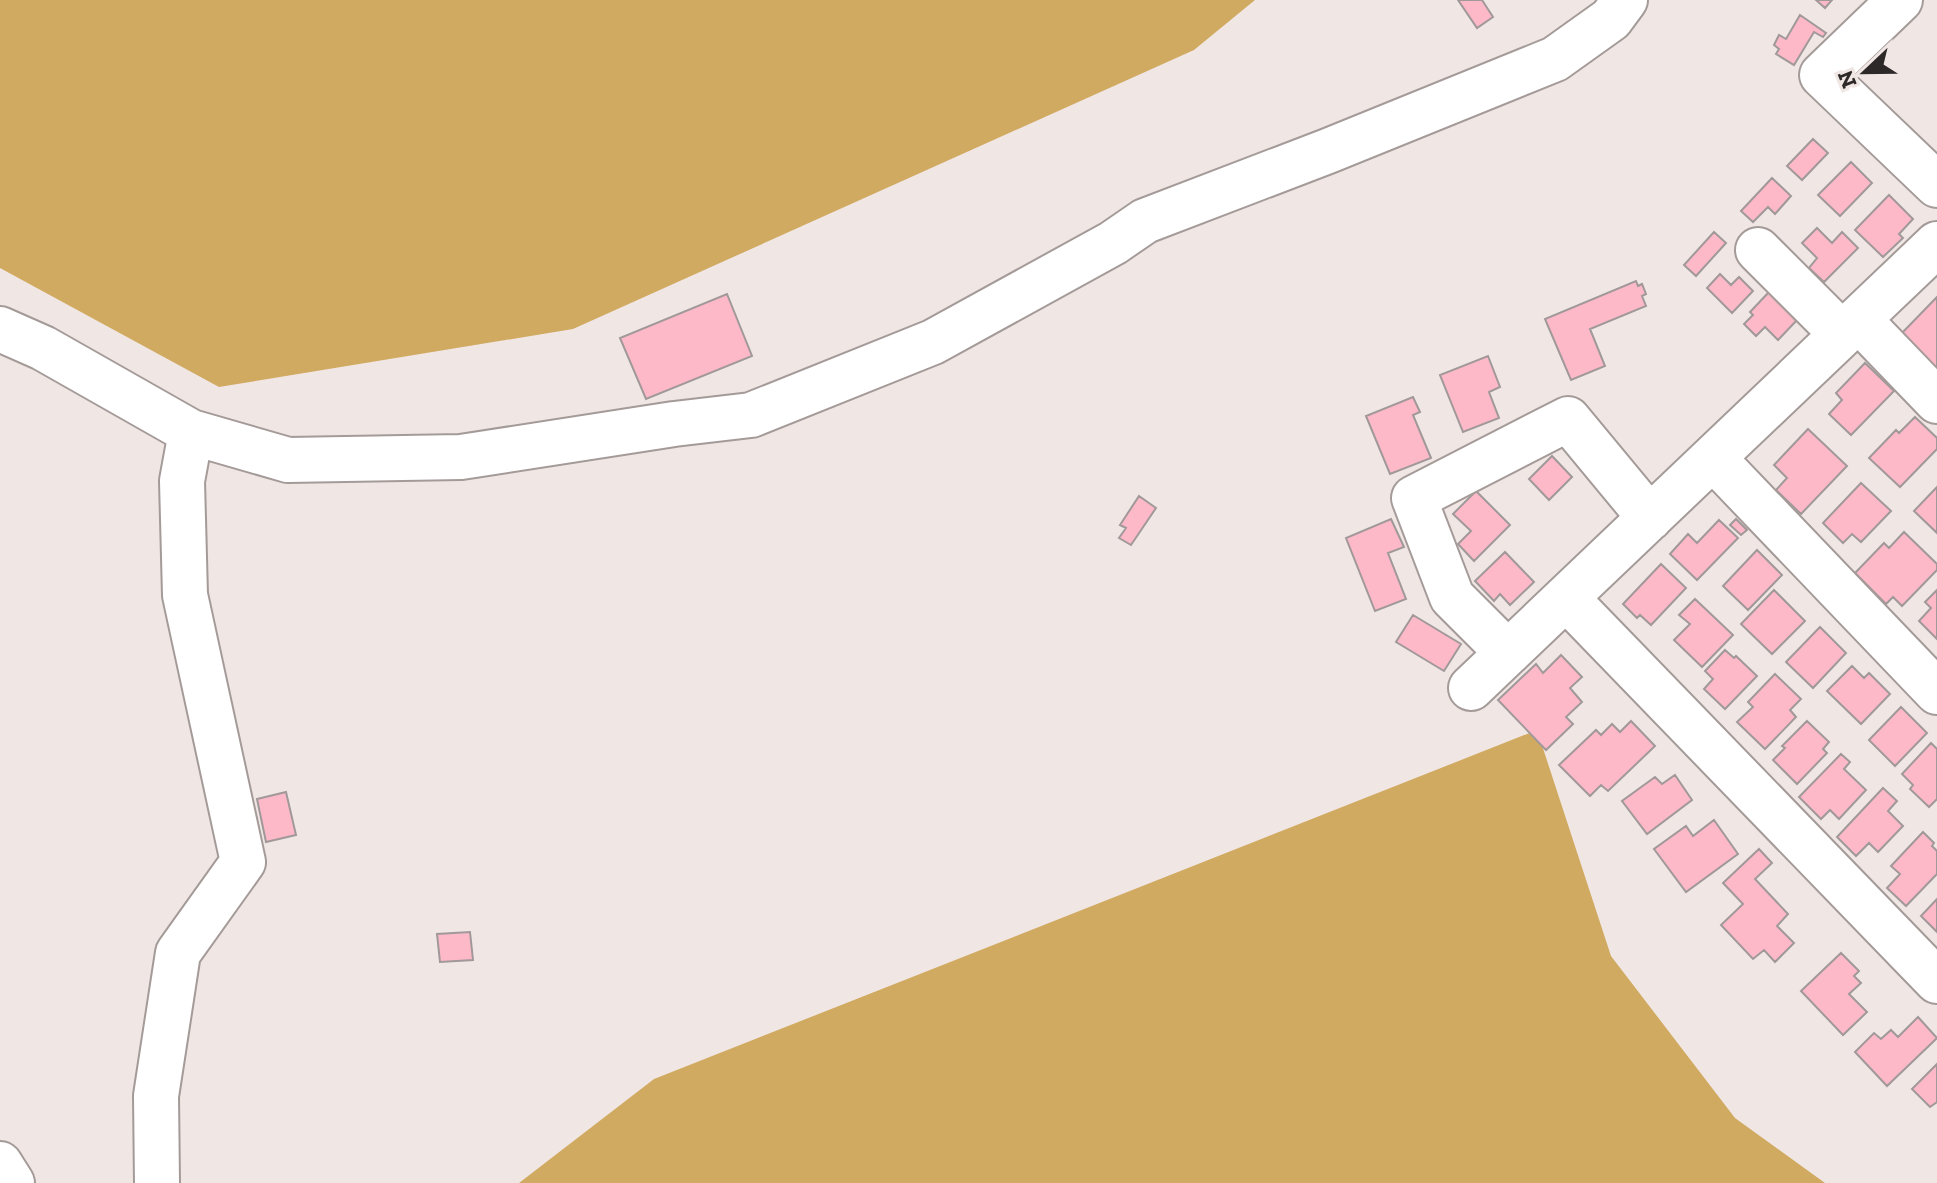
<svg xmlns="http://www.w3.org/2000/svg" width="1937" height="1183" viewBox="0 0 1937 1183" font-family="'Zilla Slab',serif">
<rect width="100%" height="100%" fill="#f0e7e5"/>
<path fill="#d1aa62" d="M 0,0 L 1255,0 L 1194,50 L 573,329 L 219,387 L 0,268 Z
M 1537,730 L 1611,956 L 1735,1118 L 1825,1183 L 519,1183 L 654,1079 Z"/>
<path fill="#fdb9c8" stroke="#a1989a" stroke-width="2" d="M 1458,0 L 1482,0 L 1493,17 L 1477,28 Z
M 1816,0 L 1832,0 L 1825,8 Z
M 1800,15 L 1826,33 L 1823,37 L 1814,32 L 1794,65 L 1776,54 L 1779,49 L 1774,45 L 1779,35 L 1786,39 Z
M 1813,139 L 1828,153 L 1802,180 L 1787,166 Z
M 1851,162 L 1872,183 L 1840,216 L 1818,195 Z
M 1772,178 L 1791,196 L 1775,214 L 1768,207 L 1753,222 L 1741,211 Z
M 1889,195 L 1913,219 L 1899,234 L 1903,238 L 1883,257 L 1855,230 Z
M 1817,228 L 1832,243 L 1842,232 L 1858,248 L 1824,282 L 1809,268 L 1817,258 L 1802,243 Z
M 1714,232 L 1726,243 L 1696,276 L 1684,265 Z
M 1720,274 L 1731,285 L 1739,277 L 1753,291 L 1732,313 L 1707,288 Z
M 1636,281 L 1638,286 L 1642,284 L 1646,294 L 1642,296 L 1646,306 L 1590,329 L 1605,366 L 1571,380 L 1545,319 Z
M 1769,292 L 1798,319 L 1778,340 L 1765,327 L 1756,336 L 1744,324 L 1753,315 L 1750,312 Z
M 727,294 L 752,356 L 646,399 L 620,338 Z
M 1937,297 L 1937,370 L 1900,335 Z
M 1488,356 L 1500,387 L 1489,392 L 1499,418 L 1463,432 L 1440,375 Z
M 1865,363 L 1894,391 L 1851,435 L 1829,414 L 1842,400 L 1836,393 Z
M 1413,397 L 1420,412 L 1413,415 L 1431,458 L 1390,474 L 1366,416 Z
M 1915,417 L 1937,438 L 1937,449 L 1900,487 L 1869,458 L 1896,430 L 1899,433 Z
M 1808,429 L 1847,466 L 1801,514 L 1776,490 L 1787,478 L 1774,465 Z
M 1552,456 L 1572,477 L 1549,500 L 1529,479 Z
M 1861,483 L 1891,511 L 1861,542 L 1852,534 L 1843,543 L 1823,523 Z
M 1937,487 L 1937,533 L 1914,511 Z
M 1476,491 L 1510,525 L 1474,561 L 1458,544 L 1471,531 L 1453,514 Z
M 1139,496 L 1156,508 L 1131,545 L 1119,538 L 1126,528 L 1120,525 Z
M 1391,519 L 1404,547 L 1388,553 L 1406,599 L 1375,611 L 1346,538 Z
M 1736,519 L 1747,530 L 1741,535 L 1730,525 Z
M 1719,520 L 1738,538 L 1697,580 L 1670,554 L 1688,534 L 1697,543 Z
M 1904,532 L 1937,564 L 1937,570 L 1902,606 L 1893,597 L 1886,604 L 1855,573 L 1884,543 L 1889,548 Z
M 1757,550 L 1782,575 L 1748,610 L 1723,586 Z
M 1505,552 L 1534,582 L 1510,605 L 1500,594 L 1494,601 L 1475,581 Z
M 1661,564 L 1686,588 L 1651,625 L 1640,615 L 1637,618 L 1623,604 Z
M 1774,590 L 1805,621 L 1772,654 L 1741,624 Z
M 1937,590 L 1937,639 L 1919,621 L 1931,608 L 1925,602 Z
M 1695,599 L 1733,635 L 1702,667 L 1674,640 L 1690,624 L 1679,615 Z
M 1413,615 L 1461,644 L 1444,671 L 1396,642 Z
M 1820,627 L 1846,653 L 1813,688 L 1786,662 Z
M 1725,650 L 1734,658 L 1736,656 L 1757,676 L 1725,709 L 1704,689 L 1713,679 L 1705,671 Z
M 1561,655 L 1582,677 L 1570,688 L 1582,702 L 1566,717 L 1573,724 L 1546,750 L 1498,700 L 1536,664 L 1543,673 Z
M 1852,666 L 1864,678 L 1869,673 L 1890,694 L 1861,724 L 1827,691 Z
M 1775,674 L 1801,699 L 1790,710 L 1796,717 L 1765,749 L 1737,722 L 1753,707 L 1748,702 Z
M 1901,707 L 1927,733 L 1895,766 L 1869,740 Z
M 1631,721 L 1655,746 L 1608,791 L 1601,785 L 1590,796 L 1559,765 L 1596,730 L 1601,735 L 1612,724 L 1620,732 Z
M 1807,721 L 1829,742 L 1823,749 L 1827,753 L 1797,784 L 1773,760 L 1785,748 L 1782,746 Z
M 1931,743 L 1937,749 L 1937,799 L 1929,807 L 1910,789 L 1913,785 L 1902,774 Z
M 1841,754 L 1850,762 L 1844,769 L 1866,790 L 1839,819 L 1830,810 L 1821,819 L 1799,797 Z
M 1675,775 L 1692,800 L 1647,834 L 1622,801 L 1655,777 L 1662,784 Z
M 1883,788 L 1897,801 L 1888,811 L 1903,826 L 1878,852 L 1869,843 L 1856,856 L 1837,837 Z
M 286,792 L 296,835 L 266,842 L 257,799 Z
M 1714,820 L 1738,854 L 1686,892 L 1654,849 L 1686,826 L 1693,836 Z
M 1923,832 L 1934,843 L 1932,846 L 1937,851 L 1937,874 L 1906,906 L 1887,888 L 1900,874 L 1891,866 Z
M 1759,849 L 1772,863 L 1755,879 L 1788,914 L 1777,926 L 1794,943 L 1775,962 L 1764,950 L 1753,959 L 1721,925 L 1743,904 L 1723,883 Z
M 1937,899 L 1937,932 L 1921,916 Z
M 470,932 L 473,960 L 440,962 L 437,934 Z
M 1841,953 L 1859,971 L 1854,976 L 1861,983 L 1849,994 L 1867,1012 L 1843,1035 L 1801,991 Z
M 1918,1017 L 1937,1038 L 1887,1086 L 1855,1052 L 1874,1033 L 1881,1039 L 1891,1030 L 1898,1037 Z
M 1937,1064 L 1937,1102 L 1930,1107 L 1912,1089 Z"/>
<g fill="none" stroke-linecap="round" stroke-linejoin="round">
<g stroke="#a49b99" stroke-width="48">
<path id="street" d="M 1900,0 L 1822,75 L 1937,185
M 1758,250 L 1842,334
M 1858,319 L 1937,401
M 0,329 L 43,348 L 191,432 L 288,460 L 461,457 L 674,424 L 751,415 L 933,342 L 1113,243 L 1145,221 L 1328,151 L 1555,59 L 1611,19 L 1625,0
M 1713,458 L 1937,692
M 1566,598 L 1937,981
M 1508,653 L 1452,597 L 1414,498 L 1568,419 L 1650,518
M 1471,688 L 1937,244
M 157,1183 L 156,1096 L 178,953 L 243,862 L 185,595 L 182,481 L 191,432"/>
</g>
<g stroke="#a49b99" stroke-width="48">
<path id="highway" d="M 0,1164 L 12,1183"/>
</g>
<use href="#street" stroke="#fff" stroke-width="44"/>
<use href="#highway" stroke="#fff" stroke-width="44"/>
</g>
<g transform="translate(1865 72) rotate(248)" stroke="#f0e7e5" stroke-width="6" paint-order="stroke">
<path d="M0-6L14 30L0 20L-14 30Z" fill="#2d2929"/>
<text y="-12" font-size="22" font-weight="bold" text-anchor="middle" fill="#2d2929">N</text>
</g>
</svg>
